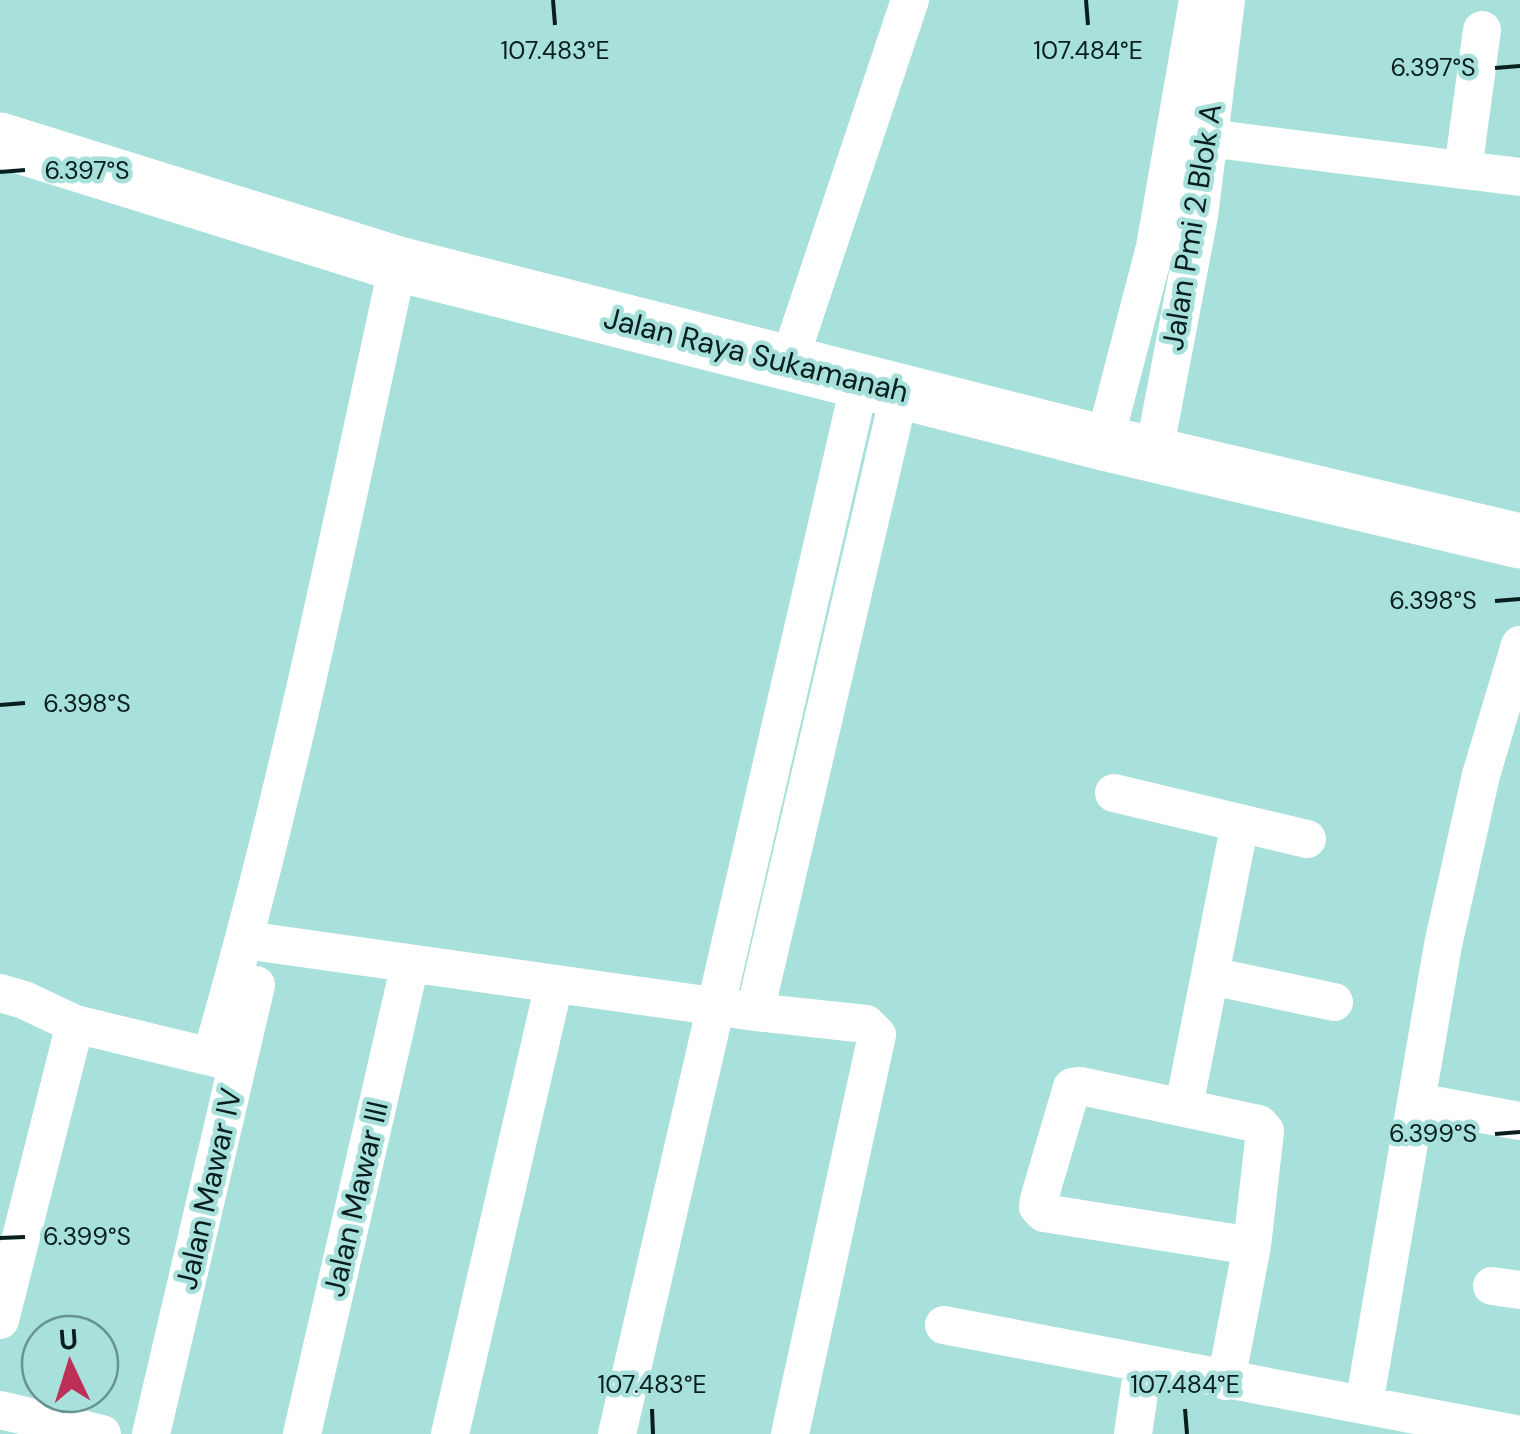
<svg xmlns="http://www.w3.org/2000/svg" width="1520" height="1434" viewBox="0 0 1520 1434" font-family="'DM Sans',sans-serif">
<rect width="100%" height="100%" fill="#a8e0db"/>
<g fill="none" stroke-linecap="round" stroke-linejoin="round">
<path stroke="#fff" stroke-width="38" d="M 1482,30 L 1463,170 L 1520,177
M 1208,138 L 1463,170
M 788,364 L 910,0
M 1104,443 L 1155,247 L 1198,0
M 1154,452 L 1199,216 L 1226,0
M 1114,793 L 1307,839
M 245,940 L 755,1012 L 866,1024 L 877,1035 L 790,1434
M 1211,976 L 1334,1002
M 0,993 L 24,1000 L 75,1024 L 236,1063
M 755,1012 L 900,391
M 211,1057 C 287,796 340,529 398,264
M 1417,1102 L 1520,1121
M 1184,1106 L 1240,823
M 1492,1286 L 1520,1290
M 0,1320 L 75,1024
M 944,1325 L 1515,1434
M 1226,1381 L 1252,1246 L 1265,1131 L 1259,1124 L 1081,1086 L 1072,1087 L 1039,1199 L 1038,1207 L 1044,1213 L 1252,1246
M 1364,1405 L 1443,945 L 1481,775 L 1520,645
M 0,1410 L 102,1434
M 151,1434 L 256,985
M 302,1434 L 410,964
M 450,1434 L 554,984
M 617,1434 L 860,382
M 1133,1434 L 1143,1366"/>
<path stroke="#fff" stroke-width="55" d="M 0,140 L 398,264 L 1104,443 L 1520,541"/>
</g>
<path fill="none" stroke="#081f1e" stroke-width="4" d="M 553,0 L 555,25M 1086,0 L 1088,25M 1495,68 L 1520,66M 0,172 L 25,170M 1495,601 L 1520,599M 0,705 L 25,703M 1495,1134 L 1520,1132M 0,1238 L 25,1237M 652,1409 L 653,1434M 1185,1409 L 1187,1434"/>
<g text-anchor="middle" stroke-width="9" stroke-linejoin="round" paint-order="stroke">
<g font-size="30" fill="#081f1e" stroke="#a8e0db">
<text transform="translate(1192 227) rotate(-81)" y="10">Jalan Pmi 2 Blok A</text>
<text transform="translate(756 355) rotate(14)" y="10">Jalan Raya Sukamanah</text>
<text transform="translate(209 1189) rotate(-77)" y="10">Jalan Mawar IV</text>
<text transform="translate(356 1199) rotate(-77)" y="10">Jalan Mawar III</text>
</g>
</g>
<g font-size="25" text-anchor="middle" fill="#081f1e" stroke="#a8e0db" stroke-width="9" stroke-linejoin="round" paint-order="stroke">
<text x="555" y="59">107.483°E</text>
<text x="1088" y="59">107.484°E</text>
<text x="1433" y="76">6.397°S</text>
<text x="87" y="179">6.397°S</text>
<text x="1433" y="609">6.398°S</text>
<text x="87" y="712">6.398°S</text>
<text x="1433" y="1142">6.399°S</text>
<text x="87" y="1245">6.399°S</text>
<text x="652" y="1393">107.483°E</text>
<text x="1185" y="1393">107.484°E</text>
</g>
<g transform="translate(70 1364) rotate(356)"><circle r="48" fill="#a8e0db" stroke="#68938f" stroke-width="2.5"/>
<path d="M0-8L18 38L0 25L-18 38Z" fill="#be2f58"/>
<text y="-15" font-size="28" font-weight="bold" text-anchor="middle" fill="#081f1e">U</text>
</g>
</svg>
